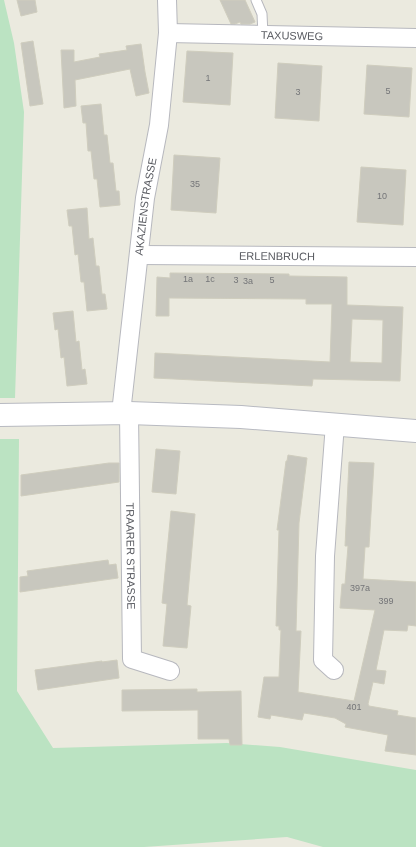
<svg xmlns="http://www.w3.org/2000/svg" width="416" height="847" viewBox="0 0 416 847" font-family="Helvetica,sans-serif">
<rect width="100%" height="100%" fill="#ebeadf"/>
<path fill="#bbe3c2" d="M 0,0 L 4,0 L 14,43 L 24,112 L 15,398 L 0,398 Z
M 0,439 L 19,439 L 17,691 L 53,748 L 227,743 L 280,747 L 416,770 L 416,847 L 323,847 L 287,837 L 144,847 L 0,847 Z"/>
<path fill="#c8c7be" stroke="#cfcdbe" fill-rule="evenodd" d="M 17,0 L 35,0 L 37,12 L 21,16 Z
M 220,0 L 245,0 L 255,22 L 250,24 L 241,24 L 240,22 L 235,24 L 231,24 Z
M 33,41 L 43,104 L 30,106 L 21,43 Z
M 141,44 L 145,72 L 149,93 L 136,96 L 130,69 L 75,80 L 76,106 L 64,108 L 61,50 L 74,50 L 74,62 L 100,57 L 99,54 L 127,50 L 126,46 Z
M 187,51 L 233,53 L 230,105 L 183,102 Z
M 278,63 L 322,66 L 319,121 L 275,118 Z
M 367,65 L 412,68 L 409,117 L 364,114 Z
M 101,104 L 104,135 L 107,135 L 110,163 L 113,163 L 116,191 L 119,191 L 120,205 L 100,207 L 97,179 L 94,179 L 91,151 L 88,151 L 86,123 L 83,123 L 81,106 Z
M 174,155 L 220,158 L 216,213 L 171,210 Z
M 361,167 L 406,170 L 403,225 L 357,222 Z
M 87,208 L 89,239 L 93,238 L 96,266 L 99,266 L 102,294 L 105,294 L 107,309 L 87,311 L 84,282 L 81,282 L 78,254 L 75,255 L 72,226 L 69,226 L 67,210 Z
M 170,273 L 289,274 L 289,276 L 347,277 L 347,305 L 403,307 L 400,381 L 313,379 L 312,386 L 154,378 L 155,353 L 330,362 L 332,304 L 306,304 L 306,299 L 169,298 L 169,316 L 156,316 L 157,277 L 170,278 ZM 352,319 L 383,320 L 382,363 L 350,362 Z
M 73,311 L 76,342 L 79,341 L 82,370 L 85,369 L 87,384 L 67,386 L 64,357 L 61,358 L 58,329 L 55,330 L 53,313 Z
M 156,449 L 180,451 L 176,494 L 152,492 Z
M 288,455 L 307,458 L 299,523 L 296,631 L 301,631 L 298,692 L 354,701 L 375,610 L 340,608 L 342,584 L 345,584 L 348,546 L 345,546 L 349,462 L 374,463 L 369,547 L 365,547 L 363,579 L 416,582 L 416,626 L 408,625 L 407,631 L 384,630 L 376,670 L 386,671 L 384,684 L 373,682 L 368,704 L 369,706 L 398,711 L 397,715 L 416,718 L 416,755 L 385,751 L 388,735 L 345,727 L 346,724 L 335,718 L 304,713 L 302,720 L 271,715 L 270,719 L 258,717 L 264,677 L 279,677 L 281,630 L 279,630 L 279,626 L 276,626 L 279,530 L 277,530 L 286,461 L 287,461 Z
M 109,463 L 119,463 L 119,482 L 21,496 L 21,475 Z
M 171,511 L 195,514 L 187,605 L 191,606 L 187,648 L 163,646 L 167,604 L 162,603 Z
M 108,560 L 109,565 L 116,564 L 118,578 L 20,592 L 20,577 L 28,576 L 27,571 Z
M 117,660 L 119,678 L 38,690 L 35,670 L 102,661 L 102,662 Z
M 197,689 L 197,692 L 241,691 L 242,745 L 230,745 L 229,739 L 198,739 L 198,710 L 122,711 L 122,690 Z"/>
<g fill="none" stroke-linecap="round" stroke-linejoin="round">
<g stroke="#b7b8be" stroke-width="11">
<path id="lane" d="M 256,0 L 262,14 L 263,35"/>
</g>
<g stroke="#b7b8be" stroke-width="20">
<g id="street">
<path id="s1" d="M 168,33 L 416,38"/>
<path id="s2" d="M 139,255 L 416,257"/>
<path id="s3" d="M 121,413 L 145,198 L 159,125 L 168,33 L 167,0"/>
<path id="s4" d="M 129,413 L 132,659 L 170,671"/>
<path d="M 334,670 L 323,660 L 325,556 L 335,424"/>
</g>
</g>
<g stroke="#b8bac1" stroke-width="24">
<path id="secondary" d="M 0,415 L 129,413 L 241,417 L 416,431"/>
</g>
<use href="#lane" stroke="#fff" stroke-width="9"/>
<use href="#street" stroke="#fff" stroke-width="18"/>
<use href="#secondary" stroke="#fff" stroke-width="22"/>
</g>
<g text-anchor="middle" stroke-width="3.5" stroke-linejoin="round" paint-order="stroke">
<g font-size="9" fill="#747578">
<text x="208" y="81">1</text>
<text x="388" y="94">5</text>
<text x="298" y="95">3</text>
<text x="195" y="187">35</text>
<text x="382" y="199">10</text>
<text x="188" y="282">1a</text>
<text x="210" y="282">1c</text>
<text x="236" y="283">3</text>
<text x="272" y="283">5</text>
<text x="248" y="284">3a</text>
<text x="360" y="591">397a</text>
<text x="386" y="604">399</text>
<text x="354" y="710">401</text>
</g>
<g font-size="11" fill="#585a60" stroke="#fff">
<text dy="4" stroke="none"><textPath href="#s1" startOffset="124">TAXUSWEG</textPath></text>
<text dy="4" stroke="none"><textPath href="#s3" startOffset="208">AKAZIENSTRASSE</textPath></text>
<text dy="4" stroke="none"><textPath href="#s2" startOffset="138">ERLENBRUCH</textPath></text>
<text dy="4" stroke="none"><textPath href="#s4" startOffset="143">TRAARER STRASSE</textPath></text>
</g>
</g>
</svg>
